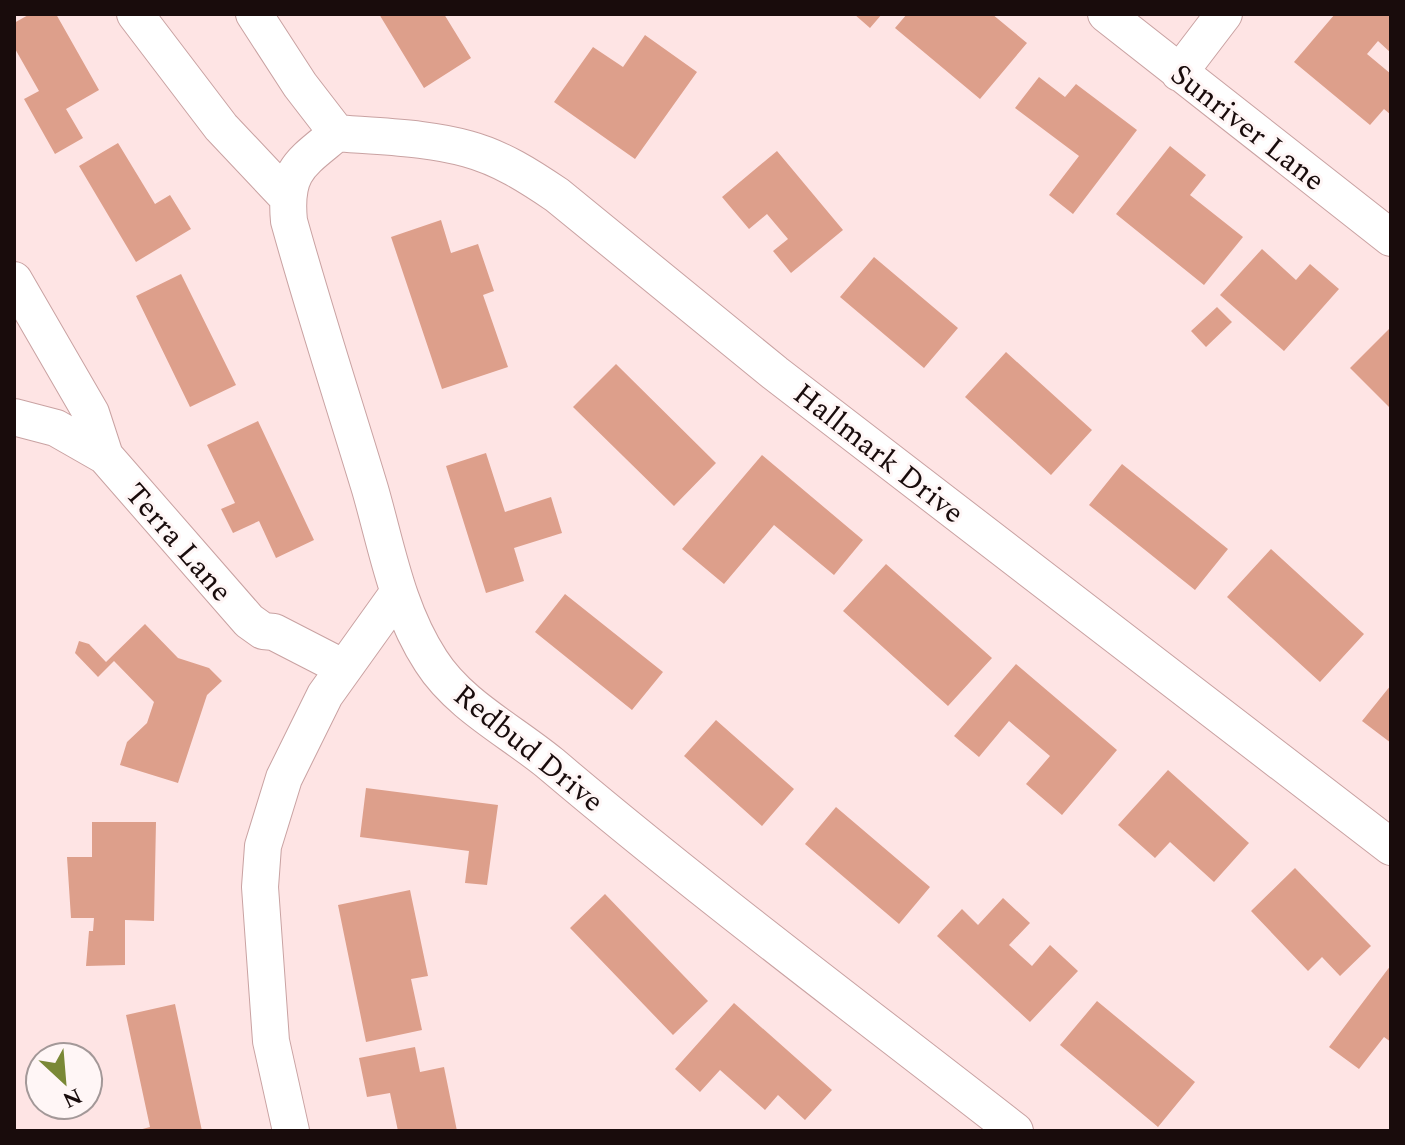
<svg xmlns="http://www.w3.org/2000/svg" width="1405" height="1145" viewBox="0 0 1405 1145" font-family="Spectral,serif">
<rect width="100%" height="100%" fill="#fee4e4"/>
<path fill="#dd9f8b" d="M 30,14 L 56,14 L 99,90 L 66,109 L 83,138 L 55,154 L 24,99 L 39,91 L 14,47 L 14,23 Z
M 379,14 L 444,14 L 471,58 L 424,88 Z
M 854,14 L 882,14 L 870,28 Z
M 907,14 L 992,14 L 1027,43 L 980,99 L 895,28 Z
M 1335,14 L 1391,15 L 1391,53 L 1378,41 L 1367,54 L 1391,74 L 1391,115 L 1384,109 L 1370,125 L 1294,62 Z
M 645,35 L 697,72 L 635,159 L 554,102 L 593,47 L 623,67 Z
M 1039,77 L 1065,97 L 1076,84 L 1137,130 L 1073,214 L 1049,195 L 1079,156 L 1015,108 Z
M 118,143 L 155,204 L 170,195 L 191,229 L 136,262 L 79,166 Z
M 1170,146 L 1206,175 L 1190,195 L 1243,237 L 1204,285 L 1116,214 Z
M 777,151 L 843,230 L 791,273 L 773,251 L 788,239 L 767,214 L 749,229 L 722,197 Z
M 441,220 L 451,253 L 478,244 L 494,291 L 483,295 L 508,367 L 442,389 L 391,237 Z
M 1262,249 L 1296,280 L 1310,264 L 1339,289 L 1284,351 L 1220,295 Z
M 874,257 L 958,328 L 924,368 L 840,297 Z
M 181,274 L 236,385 L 190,407 L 136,296 Z
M 1217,307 L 1232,322 L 1206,347 L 1191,331 Z
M 1391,327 L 1391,409 L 1350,368 Z
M 1006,352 L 1092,430 L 1051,475 L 965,397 Z
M 616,364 L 716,463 L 674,506 L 573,407 Z
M 258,421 L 314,540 L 276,558 L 259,521 L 233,533 L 221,509 L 235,503 L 207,445 Z
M 486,453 L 505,512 L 551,497 L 562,533 L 514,548 L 524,581 L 486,593 L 446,466 Z
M 762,455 L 863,540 L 834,575 L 774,525 L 724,584 L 682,549 Z
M 1122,464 L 1228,549 L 1195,590 L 1089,505 Z
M 1271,549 L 1364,634 L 1320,682 L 1227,597 Z
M 886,564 L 992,658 L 948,706 L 843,611 Z
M 565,594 L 663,672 L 632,710 L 535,632 Z
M 145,624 L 178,658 L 209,668 L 222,681 L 207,695 L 178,783 L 120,765 L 127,742 L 147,723 L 154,702 L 114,661 L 98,677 L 75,653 L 79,641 L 89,644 L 106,662 Z
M 1016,664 L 1117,750 L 1062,815 L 1026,784 L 1050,756 L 1009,721 L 979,757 L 954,736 Z
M 1391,685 L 1391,743 L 1362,721 Z
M 716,720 L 794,789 L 762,826 L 684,756 Z
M 1168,770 L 1249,843 L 1214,882 L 1170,842 L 1155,858 L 1118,825 Z
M 366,788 L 498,805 L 487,885 L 465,883 L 469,851 L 360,837 Z
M 836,807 L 930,887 L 899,924 L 805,844 Z
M 92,822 L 156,822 L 154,921 L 125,920 L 125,965 L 86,966 L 89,931 L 93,931 L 94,918 L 71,918 L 67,857 L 92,857 Z
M 1295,868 L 1371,946 L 1340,976 L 1322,957 L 1308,971 L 1251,911 Z
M 410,890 L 428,976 L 411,979 L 422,1030 L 366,1042 L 338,905 Z
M 605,894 L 708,1001 L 673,1035 L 570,928 Z
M 1003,898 L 1030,923 L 1009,945 L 1032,966 L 1050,945 L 1078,971 L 1030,1022 L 937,936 L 962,909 L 978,925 Z
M 1391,965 L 1391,1042 L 1384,1037 L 1359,1069 L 1329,1047 Z
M 1097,1001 L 1195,1082 L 1158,1127 L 1060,1045 Z
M 734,1003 L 832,1090 L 805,1120 L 778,1095 L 765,1110 L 720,1070 L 700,1092 L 675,1069 Z
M 175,1004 L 202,1131 L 135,1131 L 150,1127 L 126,1015 Z
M 415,1047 L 420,1072 L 444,1067 L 457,1131 L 398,1131 L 390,1093 L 367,1097 L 359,1058 Z"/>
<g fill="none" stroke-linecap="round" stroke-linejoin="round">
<g stroke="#c9a2a2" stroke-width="38">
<path id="minor" d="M 135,14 L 221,127 L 287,197
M 254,14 L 300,85 L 337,133
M 1106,14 L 1391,238
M 1179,73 L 1224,14
M 337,133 C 301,163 284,170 289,221 C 314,311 343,400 370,489 C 387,548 397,609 431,661 C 459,705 511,731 551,764 C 701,891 860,1010 1015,1131
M 337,133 C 380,137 427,137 468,149 C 501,158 529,176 557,195 L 775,373 L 1391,847
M 14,280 L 91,413 L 105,456
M 14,417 L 56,428 L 105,456 L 249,621 L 263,631 L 274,632 L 344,668
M 291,1131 L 271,1041 L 260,887 L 263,846 L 284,778 L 325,695 L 398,593"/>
</g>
<use href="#minor" stroke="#fff" stroke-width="36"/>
</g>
<g text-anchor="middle" stroke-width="6" stroke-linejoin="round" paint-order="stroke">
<g font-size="30" fill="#190c0c" stroke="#fff6f6">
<text transform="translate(1248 127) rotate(38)" y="10">Sunriver Lane</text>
<text transform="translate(879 453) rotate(38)" y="10">Hallmark Drive</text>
<text transform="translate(179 542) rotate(49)" y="10">Terra Lane</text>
<text transform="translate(529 748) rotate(39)" y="10">Redbud Drive</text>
</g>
</g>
<rect width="1405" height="1145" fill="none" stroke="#190c0c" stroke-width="32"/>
<g transform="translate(64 1081) rotate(154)"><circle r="38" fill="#fff6f6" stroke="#a39898" stroke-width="2"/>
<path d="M0-6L14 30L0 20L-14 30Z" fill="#7a8836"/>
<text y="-12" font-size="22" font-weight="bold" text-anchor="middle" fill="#190c0c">N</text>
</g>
</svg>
